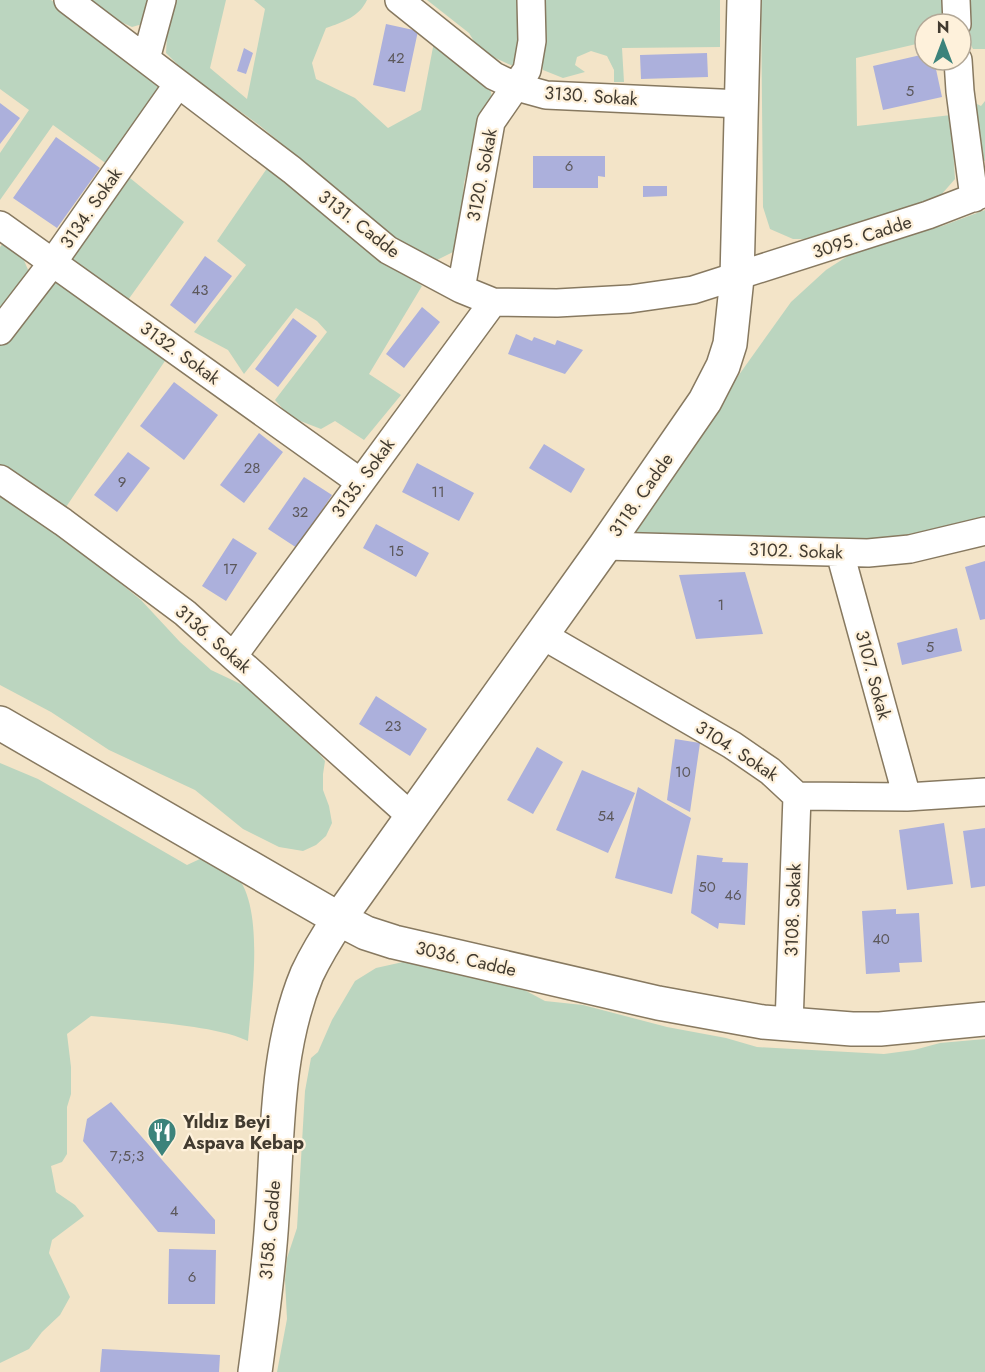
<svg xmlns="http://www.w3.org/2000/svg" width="985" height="1372" viewBox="0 0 985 1372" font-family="Jost,sans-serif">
<rect width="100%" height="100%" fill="#f3e4c8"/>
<path fill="#bbd5bf" d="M 0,0 L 51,0 L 163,82 L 111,167 L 53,125 L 0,200 L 0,153 L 29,110 L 0,89 Z
M 87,0 L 153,0 L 146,23 L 132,27 L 119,21 Z
M 175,0 L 226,0 L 210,68 L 247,99 L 265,9 L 254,0 L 367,0 C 359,17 343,22 326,28 L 312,63 L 316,79 L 355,98 L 388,128 L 421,110 L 434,42 L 477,80 L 490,88 L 492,97 L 480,119 L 464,183 L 461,222 L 455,251 L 433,262 L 396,247 L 305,163 L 259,125 L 185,72 L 166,53 L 167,36 Z
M 427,0 L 520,0 L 515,67 L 480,51 L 469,33 Z
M 543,0 L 720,0 L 720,47 L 622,48 L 624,82 L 614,82 L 614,70 L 607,56 L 591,51 L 577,57 L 575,65 L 585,72 L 563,78 L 543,70 L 541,57 Z
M 761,0 L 948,0 L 947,24 L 925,24 L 925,42 L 856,58 L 857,126 L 951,115 L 955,179 L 941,195 L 842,231 L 808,239 L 793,239 L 770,229 L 763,207 Z
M 966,0 L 985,0 L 985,49 L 973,49 L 968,39 Z
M 985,101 L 985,161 L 982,160 L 973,102 L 981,106 Z
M 270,164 L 422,286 L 369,374 L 401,395 L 364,440 L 335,421 L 321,429 L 290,417 L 275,400 L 327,332 L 317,321 L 296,308 L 244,374 L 228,350 L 194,332 L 246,265 L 217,241 Z
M 130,178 L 184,222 L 128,300 L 79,267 L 73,259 L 75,250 Z
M 985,210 L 985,520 L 856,544 L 633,535 L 641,520 L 726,393 L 791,302 L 826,270 L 868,243 L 942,226 Z
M 4,242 L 23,258 L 29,272 L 0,309 L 0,247 Z
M 64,281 L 169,355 L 66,507 L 0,472 L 0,345 L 41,291 L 50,282 Z
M 0,491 L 110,570 L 114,578 L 141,600 L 180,642 L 211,670 L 247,687 L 305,736 L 325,761 L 323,774 L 323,790 L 329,806 L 332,823 L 326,836 L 316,845 L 303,851 L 279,847 L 243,829 L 195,790 L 109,750 L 51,712 L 0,685 Z
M 0,763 L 38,779 L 187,865 L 202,858 C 211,862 224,865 232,871 C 267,901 251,999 248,1041 C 230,1033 213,1030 194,1027 C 159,1022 125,1019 91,1016 L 67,1034 L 71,1067 L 71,1094 L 67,1107 L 67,1154 L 62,1162 L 51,1166 L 56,1192 L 75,1205 L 84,1216 L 52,1240 L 49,1253 L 70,1297 L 60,1315 L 42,1332 L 29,1349 L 0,1363 Z
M 403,962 L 444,966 L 515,985 L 545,1001 L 583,1005 L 667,1027 L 726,1038 L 757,1047 L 884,1054 L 914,1050 L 940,1043 L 985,1039 L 985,1372 L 277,1372 L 287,1319 L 285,1280 L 287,1258 L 297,1228 L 305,1091 L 311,1058 L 318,1052 L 332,1020 L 355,981 L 376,968 Z"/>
<path fill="#acb0dc" d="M 386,24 L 418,31 L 405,92 L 373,85 Z
M 244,48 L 253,53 L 246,74 L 237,71 Z
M 707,53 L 708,77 L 641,79 L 640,55 Z
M 925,54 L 925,60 L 934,60 L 942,97 L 883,110 L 873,66 Z
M 0,103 L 20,118 L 0,144 Z
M 56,137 L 100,168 L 57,228 L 13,198 Z
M 533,156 L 605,156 L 605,177 L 598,176 L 598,188 L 533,188 Z
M 643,186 L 667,186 L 667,196 L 643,197 Z
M 205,256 L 232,276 L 195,324 L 170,305 Z
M 422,307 L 440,322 L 404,368 L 386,354 Z
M 293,318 L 317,336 L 278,387 L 255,369 Z
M 516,334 L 532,341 L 534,337 L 555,345 L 557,340 L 583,350 L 565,374 L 508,354 Z
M 174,382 L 218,415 L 184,460 L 140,426 Z
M 259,433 L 283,452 L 244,503 L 220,485 Z
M 544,444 L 585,469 L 571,493 L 529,468 Z
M 128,452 L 150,468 L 117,512 L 94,495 Z
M 417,463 L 474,493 L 459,521 L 402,492 Z
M 304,477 L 332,495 L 297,548 L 268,529 Z
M 376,524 L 429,553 L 416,577 L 363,548 Z
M 233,538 L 257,553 L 226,601 L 202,586 Z
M 985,561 L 985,619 L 980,620 L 965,567 Z
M 745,572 L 763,634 L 696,639 L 679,575 Z
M 957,628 L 962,651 L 902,665 L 897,643 Z
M 376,696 L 427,729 L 410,756 L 359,724 Z
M 675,739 L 700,743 L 690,812 L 667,800 Z
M 537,747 L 563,762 L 533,814 L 507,800 Z
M 582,770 L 635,793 L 608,853 L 556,830 Z
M 638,787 L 691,818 L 672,894 L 615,878 Z
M 944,823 L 953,884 L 907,890 L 899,830 Z
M 985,828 L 985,886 L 971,888 L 963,831 Z
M 697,855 L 723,858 L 722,862 L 748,863 L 745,925 L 719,923 L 718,929 L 691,913 Z
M 896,909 L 896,914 L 919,913 L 922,962 L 899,963 L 900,972 L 866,974 L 862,911 Z
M 111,1102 L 215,1220 L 215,1234 L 158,1232 L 83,1141 L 87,1119 Z
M 169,1249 L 216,1250 L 215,1304 L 168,1304 Z
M 102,1349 L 220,1355 L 219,1372 L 100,1372 Z"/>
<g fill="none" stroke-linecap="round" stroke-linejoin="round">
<g stroke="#877960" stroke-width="30">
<path id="minor" d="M 68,0 L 292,170 L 388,250 L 461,289 L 493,302 L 557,303 L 630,299 L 693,290 L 928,215 L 985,193
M 399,0 L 494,76 L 517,87 L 546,95 L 741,104
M 956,0 L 957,24
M 146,59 L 162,0
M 958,60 L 960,91 L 974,198
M 0,225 L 360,482
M 461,289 L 491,122 L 527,70 L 532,41 L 531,0
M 0,331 L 53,262 L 178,84
M 0,479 L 63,522 L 185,613 L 412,817
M 605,546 L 868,553 L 910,549 L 985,531
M 840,553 L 907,797
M 542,635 L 732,745 L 770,771 L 797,796 L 907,797 L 985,792
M 234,655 L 493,302
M 789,1025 L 797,796"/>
</g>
<g stroke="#877960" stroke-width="36">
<path id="tertiary" d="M 0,723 L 339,919 L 366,933 L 394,942 L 658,1003 L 763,1022 L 852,1029 L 880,1029 L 985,1019
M 255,1372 C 262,1321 269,1269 272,1218 C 278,1137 275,1051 307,974 C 316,955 327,937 339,919 L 605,546 L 705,401 L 723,366 L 730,344 L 737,278 L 744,0"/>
</g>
<use href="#minor" stroke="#fff" stroke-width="27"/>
<use href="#tertiary" stroke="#fff" stroke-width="33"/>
</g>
<defs>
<g id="restaurant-pin" transform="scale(1.5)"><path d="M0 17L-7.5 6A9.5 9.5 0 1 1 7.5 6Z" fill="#3c837b" stroke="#fef1db"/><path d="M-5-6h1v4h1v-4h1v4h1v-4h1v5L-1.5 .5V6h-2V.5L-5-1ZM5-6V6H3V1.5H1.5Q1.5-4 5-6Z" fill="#fff"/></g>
</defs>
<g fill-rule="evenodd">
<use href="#restaurant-pin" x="162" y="1132"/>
</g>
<g text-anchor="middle" stroke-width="4.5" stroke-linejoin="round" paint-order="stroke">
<g font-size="15" fill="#5c585b">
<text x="396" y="63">42</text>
<text x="910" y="96">5</text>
<text x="569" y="171">6</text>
<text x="200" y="295">43</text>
<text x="252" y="473">28</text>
<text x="122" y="487">9</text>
<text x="438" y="497">11</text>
<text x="300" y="517">32</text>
<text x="396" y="556">15</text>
<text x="230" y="574">17</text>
<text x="721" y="610">1</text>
<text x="930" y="652">5</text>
<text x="393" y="731">23</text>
<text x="683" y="777">10</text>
<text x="606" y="821">54</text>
<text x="707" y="892">50</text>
<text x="733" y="900">46</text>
<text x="881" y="944">40</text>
<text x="127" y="1161">7;5;3</text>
<text x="174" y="1216">4</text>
<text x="192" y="1282">6</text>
</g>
<g font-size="18" fill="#423b30" stroke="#fef1db">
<text transform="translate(591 96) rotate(4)" y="6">3130. Sokak</text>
<text transform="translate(482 175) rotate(-79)" y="6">3120. Sokak</text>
<text transform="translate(91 208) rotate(-55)" y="6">3134. Sokak</text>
<text transform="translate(359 224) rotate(38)" y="6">3131. Cadde</text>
<text transform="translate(862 237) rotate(-18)" y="6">3095. Cadde</text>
<text transform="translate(180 353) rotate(36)" y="6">3132. Sokak</text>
<text transform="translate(363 478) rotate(-54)" y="6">3135. Sokak</text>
<text transform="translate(641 495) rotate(-55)" y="6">3118. Cadde</text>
<text transform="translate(796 551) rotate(2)" y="6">3102. Sokak</text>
<text transform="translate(213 639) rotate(41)" y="6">3136. Sokak</text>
<text transform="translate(873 675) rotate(75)" y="6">3107. Sokak</text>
<text transform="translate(737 751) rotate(33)" y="6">3104. Sokak</text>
<text transform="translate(793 910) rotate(-88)" y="6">3108. Sokak</text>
<text transform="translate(466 959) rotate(13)" y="6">3036. Cadde</text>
<text transform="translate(270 1230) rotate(-85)" y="6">3158. Cadde</text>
</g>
<g font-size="18" font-weight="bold" fill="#423b30" stroke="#fef1db" text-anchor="start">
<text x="183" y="1128">Yıldız Beyi<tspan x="183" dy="21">Aspava Kebap</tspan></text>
</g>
</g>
<g transform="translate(943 42)"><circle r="28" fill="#fef1db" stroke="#b3a897" stroke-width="1.5"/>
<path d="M0-4.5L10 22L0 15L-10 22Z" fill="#3c837b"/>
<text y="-9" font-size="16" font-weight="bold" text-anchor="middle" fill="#423b30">N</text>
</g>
</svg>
